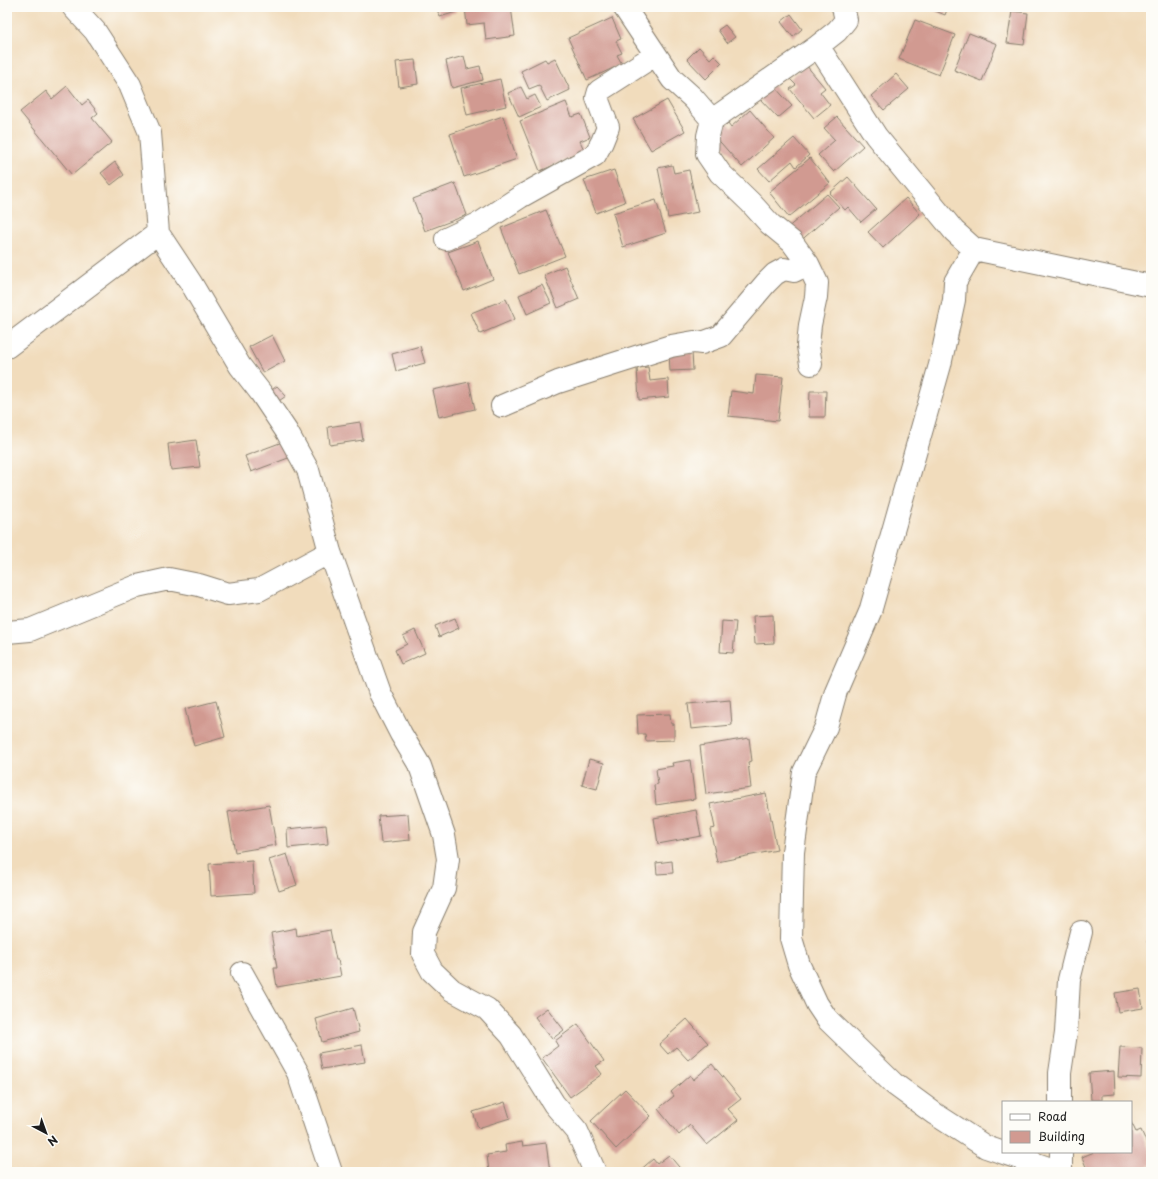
<svg xmlns="http://www.w3.org/2000/svg" width="1158" height="1179" viewBox="0 0 1158 1179" font-family="'Playpen Sans',sans-serif">
<rect width="100%" height="100%" fill="#fdfcf7"/>
<filter id="ink" filterUnits="userSpaceOnUse"><feTurbulence type="fractalNoise" baseFrequency=".025" numOctaves="2"/><feDisplacementMap in="SourceGraphic" scale="8" xChannelSelector="R" yChannelSelector="G"/><feConvolveMatrix kernelMatrix="1 2 1 2 8 2 1 2 1" color-interpolation-filters="sRGB"/></filter>
<filter id="wash" filterUnits="userSpaceOnUse"><feTurbulence type="fractalNoise" baseFrequency=".012" numOctaves="4" result="noise"/><feDisplacementMap in="SourceGraphic" scale="16" xChannelSelector="R" yChannelSelector="G"/><feGaussianBlur stdDeviation="0.9" result="paint"/><feColorMatrix in="noise" values="0 0 0 0 0 0 0 0 0 0 0 0 0 0 0 0 0 1.4 0 .05"/><feComposite in="paint" operator="in"/></filter>
<g filter="url(#wash)">
<rect width="100%" height="100%" fill="#f1dcbc"/>
<g id="blocks">
<path fill="#d19a91" d="M 436,7 L 454,7 L 456,12 L 440,17 Z
M 465,7 L 511,7 L 515,36 L 486,40 L 484,23 L 467,25 Z
M 926,7 L 948,7 L 945,15 Z
M 1012,11 L 1028,13 L 1024,45 L 1007,43 Z
M 791,14 L 802,29 L 793,37 L 781,22 Z
M 612,18 L 621,39 L 616,41 L 622,53 L 617,55 L 622,64 L 587,80 L 568,38 Z
M 915,20 L 955,35 L 939,75 L 899,59 Z
M 725,25 L 735,37 L 727,43 L 718,30 Z
M 969,33 L 997,44 L 982,81 L 954,70 Z
M 699,47 L 710,59 L 714,55 L 722,63 L 706,79 L 687,59 Z
M 464,56 L 467,69 L 480,66 L 483,80 L 452,88 L 446,61 Z
M 555,58 L 570,90 L 547,101 L 539,85 L 529,89 L 521,71 L 545,59 L 547,62 Z
M 415,60 L 418,84 L 399,87 L 396,62 Z
M 806,65 L 825,88 L 820,92 L 830,105 L 814,118 L 790,89 L 796,85 L 790,79 Z
M 896,74 L 909,89 L 884,110 L 871,96 Z
M 500,79 L 506,106 L 467,115 L 461,88 Z
M 773,85 L 792,106 L 778,118 L 759,98 Z
M 67,86 L 82,105 L 88,100 L 98,113 L 92,118 L 112,142 L 72,175 L 20,112 L 46,91 L 52,99 Z
M 521,87 L 527,99 L 535,95 L 541,107 L 519,117 L 508,93 Z
M 667,100 L 685,131 L 651,150 L 633,119 Z
M 566,102 L 572,117 L 581,114 L 590,137 L 580,141 L 585,152 L 540,171 L 520,121 Z
M 750,110 L 774,138 L 742,167 L 714,135 L 728,123 L 731,127 Z
M 503,116 L 517,159 L 464,177 L 450,134 Z
M 837,117 L 863,146 L 834,172 L 818,155 L 835,140 L 824,128 Z
M 794,138 L 809,155 L 796,167 L 792,161 L 769,181 L 758,169 Z
M 810,158 L 830,183 L 789,217 L 769,192 Z
M 115,162 L 124,175 L 111,185 L 101,173 Z
M 672,165 L 674,173 L 689,170 L 698,212 L 668,218 L 658,168 Z
M 614,170 L 625,202 L 596,213 L 584,180 Z
M 848,177 L 876,209 L 861,222 L 848,207 L 845,210 L 830,193 Z
M 455,183 L 467,215 L 425,231 L 413,199 Z
M 827,194 L 839,207 L 797,244 L 785,230 Z
M 906,198 L 920,214 L 883,248 L 868,232 Z
M 656,200 L 666,233 L 623,247 L 613,213 Z
M 546,210 L 565,256 L 519,274 L 501,228 Z
M 478,241 L 493,279 L 464,291 L 448,252 Z
M 565,266 L 579,299 L 558,308 L 544,275 Z
M 542,285 L 551,303 L 527,314 L 519,295 Z
M 506,299 L 515,319 L 480,334 L 471,313 Z
M 272,335 L 285,361 L 263,373 L 249,347 Z
M 420,346 L 425,363 L 396,371 L 392,354 Z
M 692,352 L 693,370 L 670,371 L 669,353 Z
M 648,367 L 650,381 L 668,379 L 669,397 L 639,400 L 637,368 Z
M 756,375 L 783,377 L 778,421 L 728,416 L 731,391 L 754,394 Z
M 469,382 L 475,409 L 439,417 L 433,390 Z
M 277,386 L 286,396 L 276,403 L 268,393 Z
M 810,391 L 826,391 L 825,417 L 809,417 Z
M 360,422 L 363,440 L 330,445 L 328,427 Z
M 196,440 L 200,467 L 171,470 L 168,444 Z
M 285,441 L 291,457 L 251,472 L 245,456 Z
M 773,615 L 774,643 L 755,644 L 753,616 Z
M 455,618 L 459,628 L 439,637 L 435,626 Z
M 722,621 L 736,622 L 733,653 L 720,652 Z
M 415,630 L 425,653 L 401,664 L 395,650 L 407,644 L 403,636 Z
M 730,700 L 732,725 L 691,729 L 688,704 Z
M 216,701 L 225,737 L 194,746 L 185,709 Z
M 670,714 L 671,724 L 674,724 L 674,740 L 646,741 L 645,734 L 638,734 L 637,715 Z
M 749,738 L 752,761 L 748,762 L 751,788 L 706,794 L 700,746 Z
M 589,759 L 604,763 L 597,789 L 582,785 Z
M 690,760 L 695,799 L 656,805 L 654,785 L 658,784 L 656,769 L 673,766 L 672,763 Z
M 766,793 L 777,850 L 717,862 L 710,829 L 715,828 L 710,804 Z
M 269,805 L 276,845 L 235,852 L 228,812 Z
M 696,810 L 701,836 L 658,844 L 654,818 Z
M 408,814 L 410,840 L 381,843 L 378,816 Z
M 326,825 L 328,844 L 288,848 L 287,829 Z
M 287,854 L 297,885 L 279,891 L 269,860 Z
M 252,861 L 254,893 L 211,896 L 209,864 Z
M 672,861 L 673,873 L 657,874 L 656,863 Z
M 296,928 L 297,936 L 330,930 L 336,960 L 338,960 L 341,976 L 277,987 L 274,968 L 277,968 L 271,933 Z
M 1151,940 L 1151,957 L 1150,957 L 1147,941 Z
M 1140,989 L 1143,1008 L 1118,1012 L 1115,993 Z
M 353,1008 L 359,1032 L 322,1042 L 316,1019 Z
M 547,1008 L 564,1030 L 552,1039 L 535,1017 Z
M 687,1019 L 708,1043 L 688,1060 L 676,1047 L 668,1054 L 659,1044 Z
M 578,1024 L 604,1061 L 596,1066 L 602,1074 L 570,1097 L 542,1058 L 558,1046 L 555,1041 Z
M 362,1045 L 365,1062 L 322,1069 L 319,1053 Z
M 1120,1047 L 1142,1048 L 1141,1078 L 1118,1077 Z
M 712,1064 L 741,1099 L 728,1109 L 738,1120 L 707,1145 L 690,1125 L 679,1135 L 658,1109 L 674,1096 L 671,1092 L 690,1075 L 693,1080 Z
M 1114,1071 L 1115,1094 L 1102,1095 L 1102,1100 L 1091,1100 L 1089,1073 Z
M 625,1089 L 651,1116 L 616,1149 L 591,1121 Z
M 505,1102 L 510,1118 L 478,1128 L 473,1112 Z
M 1131,1122 L 1136,1132 L 1141,1130 L 1151,1153 L 1151,1165 L 1136,1172 L 1088,1172 L 1082,1157 L 1094,1152 L 1131,1152 Z
M 522,1142 L 523,1146 L 546,1143 L 550,1172 L 489,1172 L 487,1155 L 506,1152 L 505,1145 Z
M 669,1155 L 683,1172 L 638,1172 L 653,1159 L 657,1164 Z"/>
</g>
</g>
<g filter="url(#ink)">
<use href="#blocks" fill-opacity="0" stroke="#867c6c" stroke-width="1"/>
<g fill="none" stroke-linecap="round" stroke-linejoin="round">
<g stroke="#867c6c" stroke-width="24">
<path id="minor" d="M 73,7 L 95,31 L 130,85 L 150,133 L 158,233 L 191,283 L 240,366 L 261,393 L 287,432 L 308,470 L 330,552 L 380,693 L 401,734 L 420,766 L 444,835 L 448,859 L 444,888 L 424,932 L 423,954 L 432,971 L 452,990 L 487,1009 L 511,1035 L 554,1104 L 577,1131 L 595,1172
M 624,7 L 672,79 L 693,98 L 712,120
M 843,7 L 846,20 L 837,31 L 818,46 L 876,136 L 954,231 L 974,249 L 1151,286
M 446,239 L 482,222 L 520,197 L 595,155 L 602,142 L 608,127 L 597,98 L 599,91 L 655,55
M 974,249 L 955,282 L 954,300 L 940,365 L 870,612 L 836,691 L 826,727 L 804,772 L 793,852 L 791,938 L 799,965 L 817,1004 L 827,1019 L 894,1084 L 935,1114 L 986,1147 L 1060,1172
M 7,347 L 158,233
M 811,364 L 808,346 L 810,325 L 816,297 L 817,283 L 808,264 L 792,242 L 770,224 L 751,203 L 720,173 L 707,154 L 708,136 L 712,120 L 818,46
M 502,406 L 558,382 L 614,364 L 671,346 L 694,342 L 702,343 L 721,336 L 766,283 L 775,274 L 784,269 L 794,271 L 808,264
M 7,632 L 30,630 L 137,586 L 169,579 L 199,585 L 228,594 L 259,590 L 330,552
M 242,973 L 298,1073 L 331,1172
M 1060,1102 L 1060,1073 L 1066,1033 L 1069,980 L 1081,932
M 1061,1152 L 1061,1172"/>
</g>
<use href="#minor" stroke="#fff" stroke-width="22"/>
</g>
</g>
<rect width="1158" height="1179" fill="none" stroke="#fdfcf7" stroke-width="24"/>
<rect x="1002" y="1101" width="130" height="52" fill="#fdfcf7" stroke="#a3a29f"/>
<rect x="1010" y="1114" width="20" height="6" fill="#ffffff" stroke="#a3a29f"/>
<text x="1038" y="1121" font-size="12" fill="#1c1c1c">Road</text>
<rect x="1010" y="1131" width="20" height="12" fill="#d19a91" stroke="#a3a29f"/>
<text x="1038" y="1141" font-size="12" fill="#1c1c1c">Building</text>
<g transform="translate(46 1133) rotate(139)" stroke="#fdfcf7" stroke-width="3" paint-order="stroke">
<path d="M0-3L7 15L0 10L-7 15Z" fill="#1c1c1c"/>
<text y="-6" font-size="11" font-weight="bold" text-anchor="middle" fill="#1c1c1c">N</text>
</g>
</svg>
